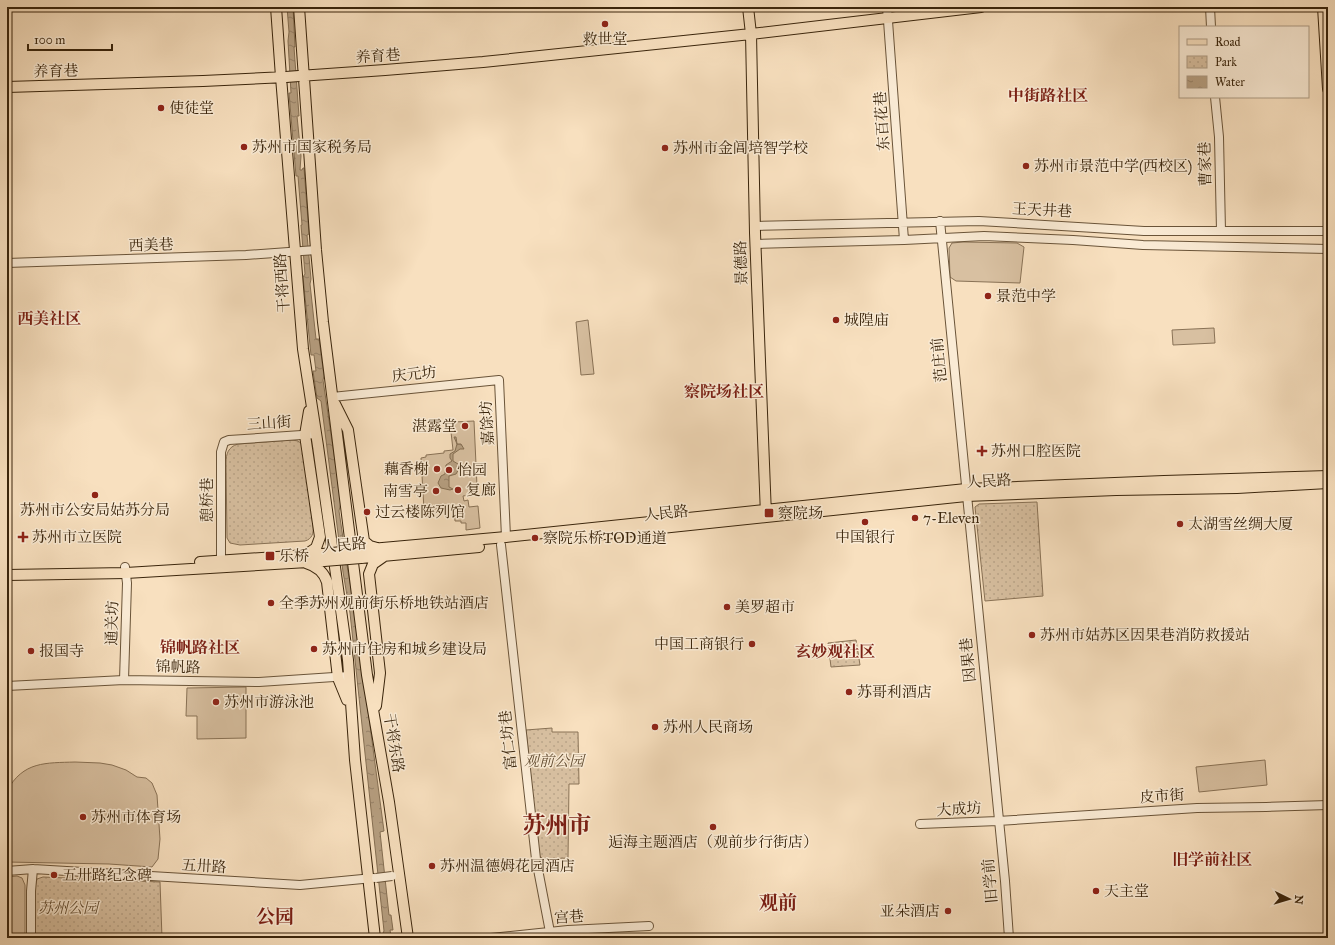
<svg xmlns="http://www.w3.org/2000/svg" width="1335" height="945" viewBox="0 0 1335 945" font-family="'IM FELL Great Primer','Noto Serif SC',serif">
<defs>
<pattern id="park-dots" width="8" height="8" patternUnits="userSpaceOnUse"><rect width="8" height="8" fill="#d8c0a1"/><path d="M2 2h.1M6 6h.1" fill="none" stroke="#baa589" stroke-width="1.8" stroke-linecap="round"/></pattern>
<pattern id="water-ripples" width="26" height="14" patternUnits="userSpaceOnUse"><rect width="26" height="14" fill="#b7a082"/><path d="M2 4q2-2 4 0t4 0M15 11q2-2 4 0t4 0" fill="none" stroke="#968269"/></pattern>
</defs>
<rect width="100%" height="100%" fill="#f8e0bf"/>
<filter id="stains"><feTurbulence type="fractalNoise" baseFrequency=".005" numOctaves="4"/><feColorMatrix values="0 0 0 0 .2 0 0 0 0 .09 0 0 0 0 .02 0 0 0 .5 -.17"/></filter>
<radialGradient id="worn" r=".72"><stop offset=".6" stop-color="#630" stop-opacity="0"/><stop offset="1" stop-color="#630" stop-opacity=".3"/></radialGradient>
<path fill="url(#park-dots)" stroke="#897256" d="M 292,440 L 298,441 L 302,444 L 313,526 C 314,533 312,539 305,541 L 240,545 L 230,543 L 227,538 L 226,463 C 226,454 228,447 238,444 Z
M 1037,502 L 1043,596 L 985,601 L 975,507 L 979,504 Z
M 856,640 L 860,665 L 831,667 L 828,643 Z
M 552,728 L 552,732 L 578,732 L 579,784 L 569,784 L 568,858 L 544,859 L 539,856 L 526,730 Z
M 43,877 L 160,882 L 162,938 L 35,938 L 35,887 L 37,879 Z"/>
<path fill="#d8c0a1" stroke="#897256" d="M 963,242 L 1017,243 L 1024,247 L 1020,283 L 956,281 L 950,277 L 949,248 L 952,243 Z
M 588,320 L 594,374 L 581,375 L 576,322 Z
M 1214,328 L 1215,343 L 1173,345 L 1172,330 Z
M 474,421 L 477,486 L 469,487 L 470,495 L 463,496 L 464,501 L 468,500 L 469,507 L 478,506 L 480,528 L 466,530 L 466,523 L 461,523 L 461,521 L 455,521 L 454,507 L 424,510 L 421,458 L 426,457 L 426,455 L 444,453 L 444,451 L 453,450 L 451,432 L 454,432 L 454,422 Z
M 246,687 L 246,738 L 197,739 L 197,716 L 186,716 L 187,688 Z
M 1265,760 L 1267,785 L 1199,792 L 1196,767 Z
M 75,762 L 100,763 L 112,765 L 126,770 L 137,777 L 146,778 L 152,783 L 157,795 L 160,839 L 158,859 L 152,867 L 109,864 L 7,862 L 7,791 C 23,761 46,763 75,762 Z
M 17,876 L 22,878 L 25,885 L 25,938 L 7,938 L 7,877 Z"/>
<path fill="url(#water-ripples)" stroke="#856f53" d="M 287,7 L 293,7 L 295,47 L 294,47 L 299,116 L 297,116 L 301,156 L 300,170 L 302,170 L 303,168 L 304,168 L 309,234 L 307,235 L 311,279 L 310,284 L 316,339 L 319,339 L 324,376 L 323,380 L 341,502 L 339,511 L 348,572 L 353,598 L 384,831 L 380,832 L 389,915 L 391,915 L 393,930 L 390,930 L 391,936 L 389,937 L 389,938 L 382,938 L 382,935 L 384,931 L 350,613 L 343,572 L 321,401 L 317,398 L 313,371 L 316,371 L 314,355 L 311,355 L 303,277 L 305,274 L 301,225 L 302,225 L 298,176 L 296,176 L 289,93 L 291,93 L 288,41 L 289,32 Z
M 454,437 L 456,437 L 457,444 L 461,444 L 464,449 L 460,449 L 453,454 L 453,461 L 458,464 L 460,467 L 456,474 L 449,476 L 449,487 L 453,489 L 450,490 L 441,488 L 438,483 L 441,476 L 445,474 L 446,465 L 452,461 L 450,458 L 450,454 L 455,451 L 457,444 Z"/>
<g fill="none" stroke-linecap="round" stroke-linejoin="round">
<g stroke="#6a5439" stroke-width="10">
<path id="minor" d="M 887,7 L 904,240
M 1210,7 L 1211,27
M 1215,97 L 1219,137 L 1221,231
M 940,221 L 1005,881 L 1009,938
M 755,226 L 979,221 L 1144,231 L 1328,231
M 755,244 L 904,240 L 984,236 L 1073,240 L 1143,245 L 1328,249
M 7,263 L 246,255 L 316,250
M 332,397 L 499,380 L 506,537
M 501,545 L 536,859 L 550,932
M 221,560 L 221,452 L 224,442 L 229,440 L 316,434
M 124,680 L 127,583 L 125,567
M 7,686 L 124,680 L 259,682 L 349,676
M 920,824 L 998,821 L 1197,808 L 1266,807 L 1328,805
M 7,871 L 33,869 L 300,885 L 373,878
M 31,938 L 31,891 L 33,869
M 491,938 L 568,930 L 649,926"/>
</g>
<g stroke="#3a250c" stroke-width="12">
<path id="major" d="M 276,7 L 281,77 L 303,349 L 318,446 L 348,660 L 355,760 L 375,938
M 299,7 L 316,250 L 323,322 L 367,675 L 389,802 L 408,938
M 748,7 L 751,34 L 755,233 L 766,515
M 1323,7 L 1328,89
M 299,76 L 385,70 L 483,62 L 751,34 L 981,7
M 7,87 L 203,81 L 286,77
M 335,404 L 348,430 L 364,541 L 370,546 L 377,548
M 576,537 L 966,496 L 1116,490 L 1237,488 L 1328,483
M 360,550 L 506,537 L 966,489 L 1164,481 L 1328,476
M 307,554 L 316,548 L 320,537 L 305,435 L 309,411
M 361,558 L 479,547
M 200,562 L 323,554
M 306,563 C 316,566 324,572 327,582 L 338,678 L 347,700
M 7,575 L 126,573 L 324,561
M 376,706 L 380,673 L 369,574 L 373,564 L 383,557"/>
</g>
<use href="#minor" stroke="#faebd5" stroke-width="8"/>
<use href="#major" stroke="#f8e0bf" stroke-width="10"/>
<g stroke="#6a5439" stroke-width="10" stroke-linecap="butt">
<path id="minor-bridge" d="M 376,878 L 392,876"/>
</g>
<g stroke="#3a250c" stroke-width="12" stroke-linecap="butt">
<path id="major-bridge" d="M 286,77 L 299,76
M 323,554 L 360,550
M 324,561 L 361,558"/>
</g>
<use href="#minor-bridge" stroke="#faebd5" stroke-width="8"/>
<use href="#major-bridge" stroke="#f8e0bf" stroke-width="10"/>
</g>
<g fill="#8f2418" stroke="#faebd5" stroke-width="1.5">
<circle cx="605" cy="24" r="4"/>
<circle cx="161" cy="108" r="4"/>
<circle cx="244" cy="147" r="4"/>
<circle cx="665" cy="148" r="4"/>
<circle cx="1026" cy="166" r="4"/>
<circle cx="988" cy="296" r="4"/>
<circle cx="836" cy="320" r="4"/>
<circle cx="465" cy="426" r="4"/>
<path d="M980 445h4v4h4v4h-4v4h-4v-4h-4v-4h4z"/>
<circle cx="437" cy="469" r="4"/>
<circle cx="449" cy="470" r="4"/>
<circle cx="458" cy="490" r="4"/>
<circle cx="436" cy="491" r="4"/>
<circle cx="95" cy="495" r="4"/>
<circle cx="367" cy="512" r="4"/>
<rect x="764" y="508" width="10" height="10" rx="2"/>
<circle cx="915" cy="518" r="4"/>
<circle cx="865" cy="522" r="4"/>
<circle cx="1180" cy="524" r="4"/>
<path d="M21 531h4v4h4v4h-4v4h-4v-4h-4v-4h4z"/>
<circle cx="535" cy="538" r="4"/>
<rect x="265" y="551" width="10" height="10" rx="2"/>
<circle cx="271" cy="603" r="4"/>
<circle cx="727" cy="607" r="4"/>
<circle cx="1032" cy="635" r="4"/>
<circle cx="752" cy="644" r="4"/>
<circle cx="314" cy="649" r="4"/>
<circle cx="31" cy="651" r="4"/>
<circle cx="849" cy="692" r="4"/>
<circle cx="216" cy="702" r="4"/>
<circle cx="655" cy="727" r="4"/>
<circle cx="83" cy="817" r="4"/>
<circle cx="713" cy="827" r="4"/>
<circle cx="432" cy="866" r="4"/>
<circle cx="54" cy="875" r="4"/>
<circle cx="1096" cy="891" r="4"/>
<circle cx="948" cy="911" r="4"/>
</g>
<g text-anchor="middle" stroke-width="3" stroke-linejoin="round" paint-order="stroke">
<g font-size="15" fill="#3a250c" stroke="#faebd5" text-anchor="start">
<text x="605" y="44" text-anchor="middle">救世堂</text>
<text x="169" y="113">使徒堂</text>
<text x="252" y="152">苏州市国家税务局</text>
<text x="673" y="153">苏州市金阊培智学校</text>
<text x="1034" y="171">苏州市景范中学(西校区)</text>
<text x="996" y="301">景范中学</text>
<text x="844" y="325">城隍庙</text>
<text x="457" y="431" text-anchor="end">湛露堂</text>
<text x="991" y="456">苏州口腔医院</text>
<text x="429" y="474" text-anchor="end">藕香榭</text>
<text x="457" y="475">怡园</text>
<text x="466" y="495">复廊</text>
<text x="428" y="496" text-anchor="end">南雪亭</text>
<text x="95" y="515" text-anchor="middle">苏州市公安局姑苏分局</text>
<text x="375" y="517">过云楼陈列馆</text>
<text x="778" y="518">察院场</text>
<text x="923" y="523">7-Eleven</text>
<text x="1188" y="529">太湖雪丝绸大厦</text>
<text x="32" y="542">苏州市立医院</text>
<text x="865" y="542" text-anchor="middle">中国银行</text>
<text x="543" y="543">察院乐桥TOD通道</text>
<text x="279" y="561">乐桥</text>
<text x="279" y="608">全季苏州观前街乐桥地铁站酒店</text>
<text x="735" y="612">美罗超市</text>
<text x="1040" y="640">苏州市姑苏区因果巷消防救援站</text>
<text x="744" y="649" text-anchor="end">中国工商银行</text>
<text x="322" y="654">苏州市住房和城乡建设局</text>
<text x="39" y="656">报国寺</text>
<text x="857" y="697">苏哥利酒店</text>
<text x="224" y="707">苏州市游泳池</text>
<text x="663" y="732">苏州人民商场</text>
<text x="91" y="822">苏州市体育场</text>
<text x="713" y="847" text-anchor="middle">逅海主题酒店（观前步行街店）</text>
<text x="440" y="871">苏州温德姆花园酒店</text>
<text x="62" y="880">五卅路纪念碑</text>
<text x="1104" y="896">天主堂</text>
<text x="940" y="916" text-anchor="end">亚朵酒店</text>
</g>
<g font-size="15" fill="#3a250c" stroke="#faebd5">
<text transform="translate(378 56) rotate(-4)" y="5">养育巷</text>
<text transform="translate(56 71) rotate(-1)" y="5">养育巷</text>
<text transform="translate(882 121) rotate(-94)" y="5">东百花巷</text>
<text transform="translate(1205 164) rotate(-91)" y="5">曹家巷</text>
<text transform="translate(1042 210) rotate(3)" y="5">王天井巷</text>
<text transform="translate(151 245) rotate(-2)" y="5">西美巷</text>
<text transform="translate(741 263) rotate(-92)" y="5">景德路</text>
<text transform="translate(282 283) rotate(-94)" y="5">干将西路</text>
<text transform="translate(939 360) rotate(-96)" y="5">范庄前</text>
<text transform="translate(414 374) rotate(-6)" y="5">庆元坊</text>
<text transform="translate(269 423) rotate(-4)" y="5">三山街</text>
<text transform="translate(487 423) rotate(-93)" y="5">嘉馀坊</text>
<text transform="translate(989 481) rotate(-3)" y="5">人民路</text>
<text transform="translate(207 500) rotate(-90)" y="5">憩桥巷</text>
<text transform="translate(666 513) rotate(-6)" y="5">人民路</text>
<text transform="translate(344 545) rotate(-5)" y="5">人民路</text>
<text transform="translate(112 623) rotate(-89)" y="5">通关坊</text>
<text transform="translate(968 660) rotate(-96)" y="5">因果巷</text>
<text transform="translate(178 667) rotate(1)" y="5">锦帆路</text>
<text transform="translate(508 740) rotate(-96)" y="5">富仁坊巷</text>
<text transform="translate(394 743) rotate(81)" y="5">干将东路</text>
<text transform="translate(1162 796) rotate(-4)" y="5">皮市街</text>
<text transform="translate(959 809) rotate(-3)" y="5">大成坊</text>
<text transform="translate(204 866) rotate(3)" y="5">五卅路</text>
<text transform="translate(990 881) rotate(-95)" y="5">旧学前</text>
<text transform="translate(569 917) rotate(-4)" y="5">宫巷</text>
</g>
<g font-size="15" font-style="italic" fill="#624c31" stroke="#faebd5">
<text x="554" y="766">观前公园</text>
<text x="68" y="913">苏州公园</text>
</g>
<g font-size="16" font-weight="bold" fill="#7a1f14" stroke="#faebd5">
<text x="1048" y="101">中街路社区</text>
<text x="49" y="324">西美社区</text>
<text x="724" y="397">察院场社区</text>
<text x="200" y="653">锦帆路社区</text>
<text x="835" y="657">玄妙观社区</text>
<text x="1212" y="865">旧学前社区</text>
</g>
<g font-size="19" font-weight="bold" fill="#7a1f14" stroke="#faebd5">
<text x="778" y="909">观前</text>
<text x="275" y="923">公园</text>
</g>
<g font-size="23" font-weight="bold" fill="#7a1f14" stroke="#faebd5">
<text x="557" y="833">苏州市</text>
</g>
</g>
<rect width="1335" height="945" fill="none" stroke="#f8e0bf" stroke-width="24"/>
<rect x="8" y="8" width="1319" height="929" fill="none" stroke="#3a250c" stroke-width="2"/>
<rect x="12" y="12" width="1311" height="921" fill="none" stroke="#3a250c"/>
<rect x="1179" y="26" width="130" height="72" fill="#faebd5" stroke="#ad9c85"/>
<rect x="1187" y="39" width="20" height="6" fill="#f8e0bf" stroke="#ad9c85"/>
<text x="1215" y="46" font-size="12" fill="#3a250c">Road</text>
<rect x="1187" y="56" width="20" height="12" fill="url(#park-dots)" stroke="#ad9c85"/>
<text x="1215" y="66" font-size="12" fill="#3a250c">Park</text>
<rect x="1187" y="76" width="20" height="12" fill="url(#water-ripples)" stroke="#ad9c85"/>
<text x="1215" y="86" font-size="12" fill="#3a250c">Water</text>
<g transform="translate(1289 899) rotate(95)" stroke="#faebd5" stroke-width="3" paint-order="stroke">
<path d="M0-3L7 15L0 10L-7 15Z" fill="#3a250c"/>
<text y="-6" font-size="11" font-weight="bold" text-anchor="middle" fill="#3a250c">N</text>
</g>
<path d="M28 44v6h84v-6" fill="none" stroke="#3a250c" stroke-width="2"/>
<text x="34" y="44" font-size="12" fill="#3a250c" stroke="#faebd5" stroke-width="3" paint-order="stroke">100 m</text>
<rect width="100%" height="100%" filter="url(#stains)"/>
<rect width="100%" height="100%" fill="url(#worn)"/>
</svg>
